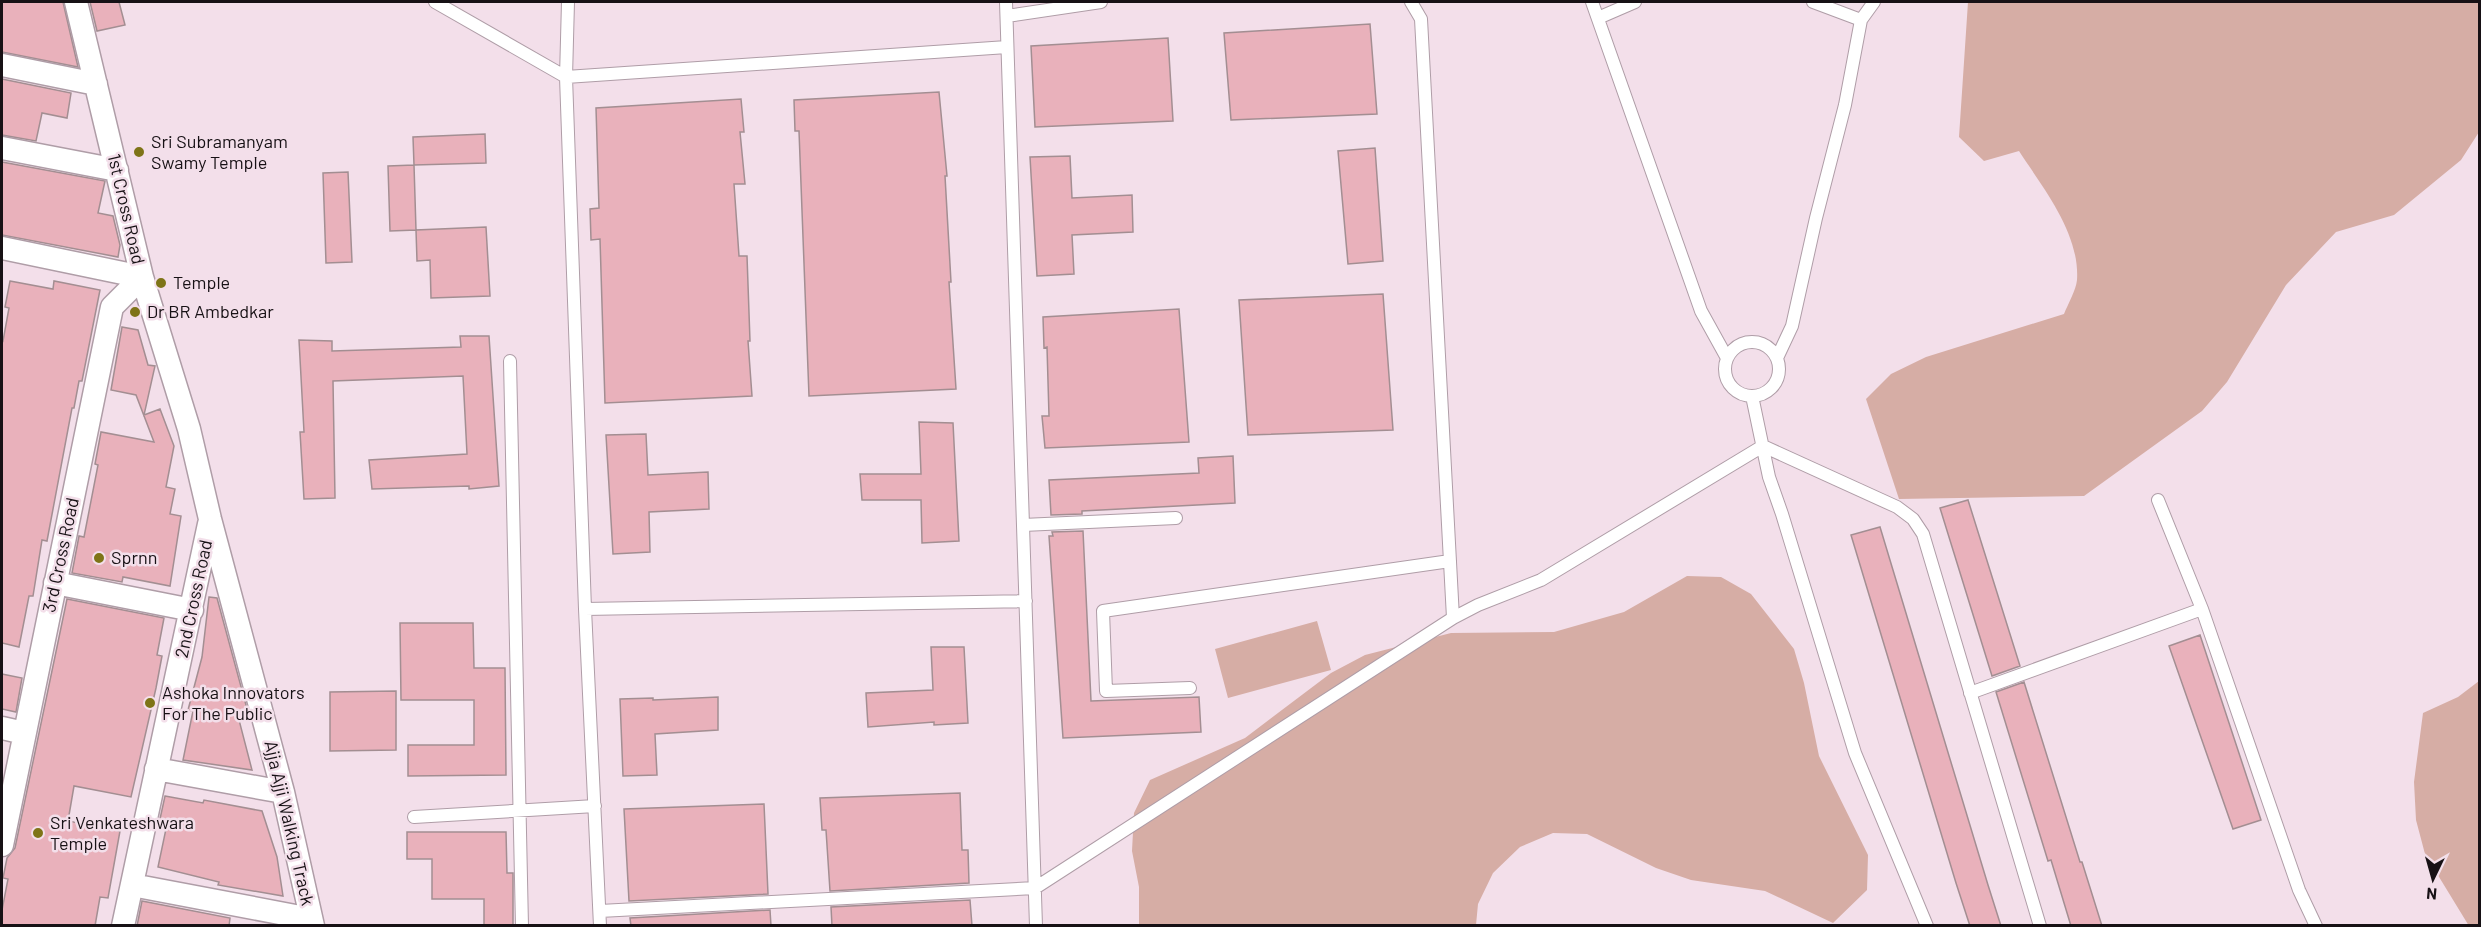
<svg xmlns="http://www.w3.org/2000/svg" width="2481" height="927" viewBox="0 0 2481 927" font-family="Barlow,sans-serif">
<rect width="100%" height="100%" fill="#f3dfea"/>
<path fill="#d6ada5" d="M 1968,2 L 2479,2 L 2479,132 L 2461,160 L 2394,215 L 2336,232 L 2286,285 L 2227,382 L 2202,411 L 2084,496 L 1899,499 L 1866,399 L 1891,374 L 1926,357 L 2064,314 C 2068,304 2076,290 2077,280 C 2080,233 2043,188 2019,151 L 1984,161 L 1959,137 Z
M 1687,576 L 1721,577 L 1751,594 L 1794,649 L 1804,683 L 1819,756 L 1868,855 L 1867,890 L 1833,923 L 1765,891 L 1691,880 L 1656,868 L 1587,834 L 1553,833 L 1520,847 L 1493,873 L 1478,904 L 1476,925 L 1139,925 L 1139,887 L 1132,851 L 1134,813 L 1150,780 L 1245,738 L 1331,673 L 1365,655 L 1451,633 L 1554,632 L 1624,612 Z
M 1317,621 L 1331,670 L 1228,698 L 1215,649 Z
M 2479,681 L 2480,925 L 2469,926 L 2425,854 L 2416,820 L 2414,782 L 2423,713 L 2458,697 Z"/>
<path fill="#e9b1bb" stroke="#a38e92" stroke-width="1.5" d="M 2,2 L 63,2 L 78,67 L 2,52 Z
M 90,2 L 119,2 L 125,25 L 97,31 Z
M 1370,24 L 1377,114 L 1231,120 L 1224,33 Z
M 1168,38 L 1173,121 L 1035,127 L 1031,46 Z
M 2,79 L 71,93 L 67,118 L 42,113 L 36,141 L 2,135 Z
M 939,92 L 947,176 L 945,176 L 951,282 L 949,282 L 956,389 L 809,396 L 799,131 L 795,131 L 794,100 Z
M 741,99 L 744,132 L 740,132 L 745,184 L 734,184 L 739,256 L 747,256 L 750,341 L 748,341 L 752,396 L 605,403 L 600,239 L 591,240 L 590,209 L 599,208 L 596,108 Z
M 485,134 L 486,163 L 414,165 L 413,137 Z
M 1375,148 L 1383,261 L 1348,264 L 1338,151 Z
M 1070,156 L 1072,198 L 1132,195 L 1133,232 L 1072,235 L 1074,274 L 1037,276 L 1030,157 Z
M 2,162 L 105,181 L 98,213 L 113,216 L 120,245 L 118,257 L 2,235 Z
M 414,165 L 416,230 L 390,231 L 388,166 Z
M 348,172 L 352,262 L 326,263 L 323,173 Z
M 486,227 L 490,296 L 431,298 L 430,260 L 417,261 L 416,230 Z
M 10,281 L 53,289 L 54,281 L 100,290 L 82,381 L 79,381 L 74,408 L 72,408 L 47,541 L 42,540 L 33,596 L 29,596 L 19,647 L 2,643 L 2,340 L 3,341 L 9,308 L 5,307 Z
M 1383,294 L 1393,430 L 1248,435 L 1239,300 Z
M 1179,309 L 1189,442 L 1045,448 L 1042,416 L 1049,416 L 1047,347 L 1044,348 L 1043,317 Z
M 122,327 L 138,330 L 148,365 L 155,366 L 144,415 L 160,409 L 174,446 L 166,487 L 175,489 L 170,514 L 181,516 L 170,586 L 123,577 L 122,582 L 72,573 L 79,536 L 84,537 L 98,465 L 95,464 L 101,432 L 154,442 L 136,395 L 111,390 Z
M 460,336 L 489,336 L 499,486 L 469,489 L 469,486 L 372,489 L 369,460 L 467,454 L 463,376 L 333,381 L 335,498 L 304,499 L 300,432 L 304,432 L 299,340 L 332,341 L 332,351 L 461,347 Z
M 919,422 L 953,423 L 959,541 L 922,543 L 921,500 L 862,500 L 860,474 L 921,474 Z
M 646,434 L 648,475 L 708,472 L 709,509 L 649,512 L 650,552 L 613,554 L 606,435 Z
M 1233,456 L 1235,503 L 1082,511 L 1082,514 L 1051,515 L 1049,480 L 1199,473 L 1198,458 Z
M 1968,500 L 2020,666 L 1992,676 L 1940,508 Z
M 1880,527 L 1988,885 L 2001,926 L 1970,926 L 1956,883 L 1851,535 Z
M 1083,531 L 1091,701 L 1199,697 L 1201,732 L 1063,738 L 1049,536 L 1053,536 L 1052,532 Z
M 209,597 L 217,598 L 246,705 L 247,721 L 239,720 L 252,770 L 183,760 L 193,711 L 188,710 L 202,657 Z
M 67,599 L 164,618 L 157,655 L 162,656 L 156,688 L 131,797 L 74,786 L 68,821 L 120,831 L 108,898 L 100,897 L 95,926 L 2,926 L 2,910 L 8,879 L 3,878 L 7,858 L 15,848 Z
M 400,623 L 473,623 L 474,668 L 505,668 L 506,775 L 408,776 L 408,745 L 474,745 L 474,700 L 401,700 Z
M 2200,635 L 2261,820 L 2233,829 L 2169,646 Z
M 931,647 L 964,647 L 968,723 L 934,725 L 934,722 L 868,727 L 866,693 L 933,690 Z
M 2,674 L 22,678 L 16,712 L 2,709 Z
M 2024,682 L 2080,862 L 2082,862 L 2102,926 L 2071,926 L 2051,860 L 2048,861 L 1996,692 Z
M 396,691 L 396,750 L 330,751 L 330,692 Z
M 718,697 L 718,730 L 655,734 L 657,775 L 623,776 L 620,699 L 653,698 L 653,700 Z
M 960,793 L 962,850 L 968,850 L 969,883 L 830,891 L 826,830 L 822,830 L 820,798 Z
M 165,796 L 203,803 L 204,800 L 262,811 L 277,857 L 283,896 L 218,885 L 219,882 L 158,867 L 166,829 L 158,828 Z
M 764,804 L 768,894 L 629,901 L 624,809 Z
M 407,832 L 506,832 L 507,873 L 513,873 L 513,926 L 484,926 L 484,899 L 432,899 L 432,859 L 407,859 Z
M 970,900 L 972,926 L 832,926 L 831,907 Z
M 142,901 L 230,918 L 229,926 L 137,926 Z
M 770,910 L 771,926 L 631,926 L 630,918 Z"/>
<g fill="none" stroke-linecap="round" stroke-linejoin="round">
<g stroke="#af9da7" stroke-width="14">
<path id="lane" d="M 435,2 L 566,77 L 1007,47
M 568,2 L 566,77 L 585,609 L 600,926
M 1006,2 L 1036,926
M 1411,2 L 1421,19 L 1453,618 L 1478,605 L 1541,580 L 1763,446 L 1897,507 L 1913,519 L 1923,534 L 2040,926
M 1592,2 L 1701,311 L 1727,358
M 1813,2 L 1861,20
M 1007,16 L 1101,2
M 1598,18 L 1635,2
M1725 369a27 27 0 1 1 54 0a27 27 0 1 1-54 0Z
M 1777,358 L 1792,326 L 1816,218 L 1845,105 L 1861,20 L 1874,2
M 510,361 L 522,926
M 1752,396 L 1769,477 L 1782,514 L 1855,753 L 1927,926
M 1023,525 L 1176,518
M 585,609 L 1026,601
M 2202,609 L 2299,890 L 2316,926
M 1190,688 L 1106,691 L 1103,611 L 1450,561
M 1970,693 L 2202,609 L 2158,500
M 414,817 L 595,806
M 600,911 L 1035,888 L 1453,618"/>
</g>
<g stroke="#af9da7" stroke-width="25">
<path id="street" d="M 76,2 L 142,277 L 189,429 L 210,519 L 283,792 L 313,926
M 2,65 L 96,84
M 2,148 L 117,170
M 2,248 L 142,277
M 55,583 L 192,610
M 2,728 L 24,733
M 156,769 L 283,792
M 2,845 L 112,307 L 142,277
M 132,885 L 311,919
M 123,926 L 209,524"/>
</g>
<use href="#lane" stroke="#fff" stroke-width="12"/>
<use href="#street" stroke="#fff" stroke-width="22"/>
</g>
<g fill="#7e7417" stroke="#f3dfea" stroke-width="2">
<circle cx="139" cy="152" r="6"/>
<circle cx="161" cy="283" r="6"/>
<circle cx="135" cy="312" r="6"/>
<circle cx="99" cy="558" r="6"/>
<circle cx="150" cy="703" r="6"/>
<circle cx="38" cy="833" r="6"/>
</g>
<g text-anchor="middle" stroke-width="5" stroke-linejoin="round" paint-order="stroke">
<g font-size="18" fill="#171115" stroke="#f3dfea" text-anchor="start">
<text x="151" y="148">Sri Subramanyam<tspan x="151" dy="21">Swamy Temple</tspan></text>
<text x="173" y="289">Temple</text>
<text x="147" y="318">Dr BR Ambedkar</text>
<text x="111" y="564">Sprnn</text>
<text x="162" y="699">Ashoka Innovators<tspan x="162" dy="21">For The Public</tspan></text>
<text x="50" y="829">Sri Venkateshwara<tspan x="50" dy="21">Temple</tspan></text>
</g>
<g font-size="18" fill="#171115" stroke="#f3dfea">
<text transform="translate(126 209) rotate(77)" y="6">1st Cross Road</text>
<text transform="translate(61 555) rotate(-78)" y="6">3rd Cross Road</text>
<text transform="translate(194 599) rotate(-78)" y="6">2nd Cross Road</text>
<text transform="translate(289 823) rotate(77)" y="6">Ajja Ajji Walking Track</text>
</g>
</g>
<rect width="2481" height="927" fill="none" stroke="#171115" stroke-width="6"/>
<g transform="translate(2433 879) rotate(185)" stroke="#f3dfea" stroke-width="4.5" paint-order="stroke">
<path d="M0-4.5L10 22L0 15L-10 22Z" fill="#171115"/>
<text y="-9" font-size="16" font-weight="bold" text-anchor="middle" fill="#171115">N</text>
</g>
</svg>
